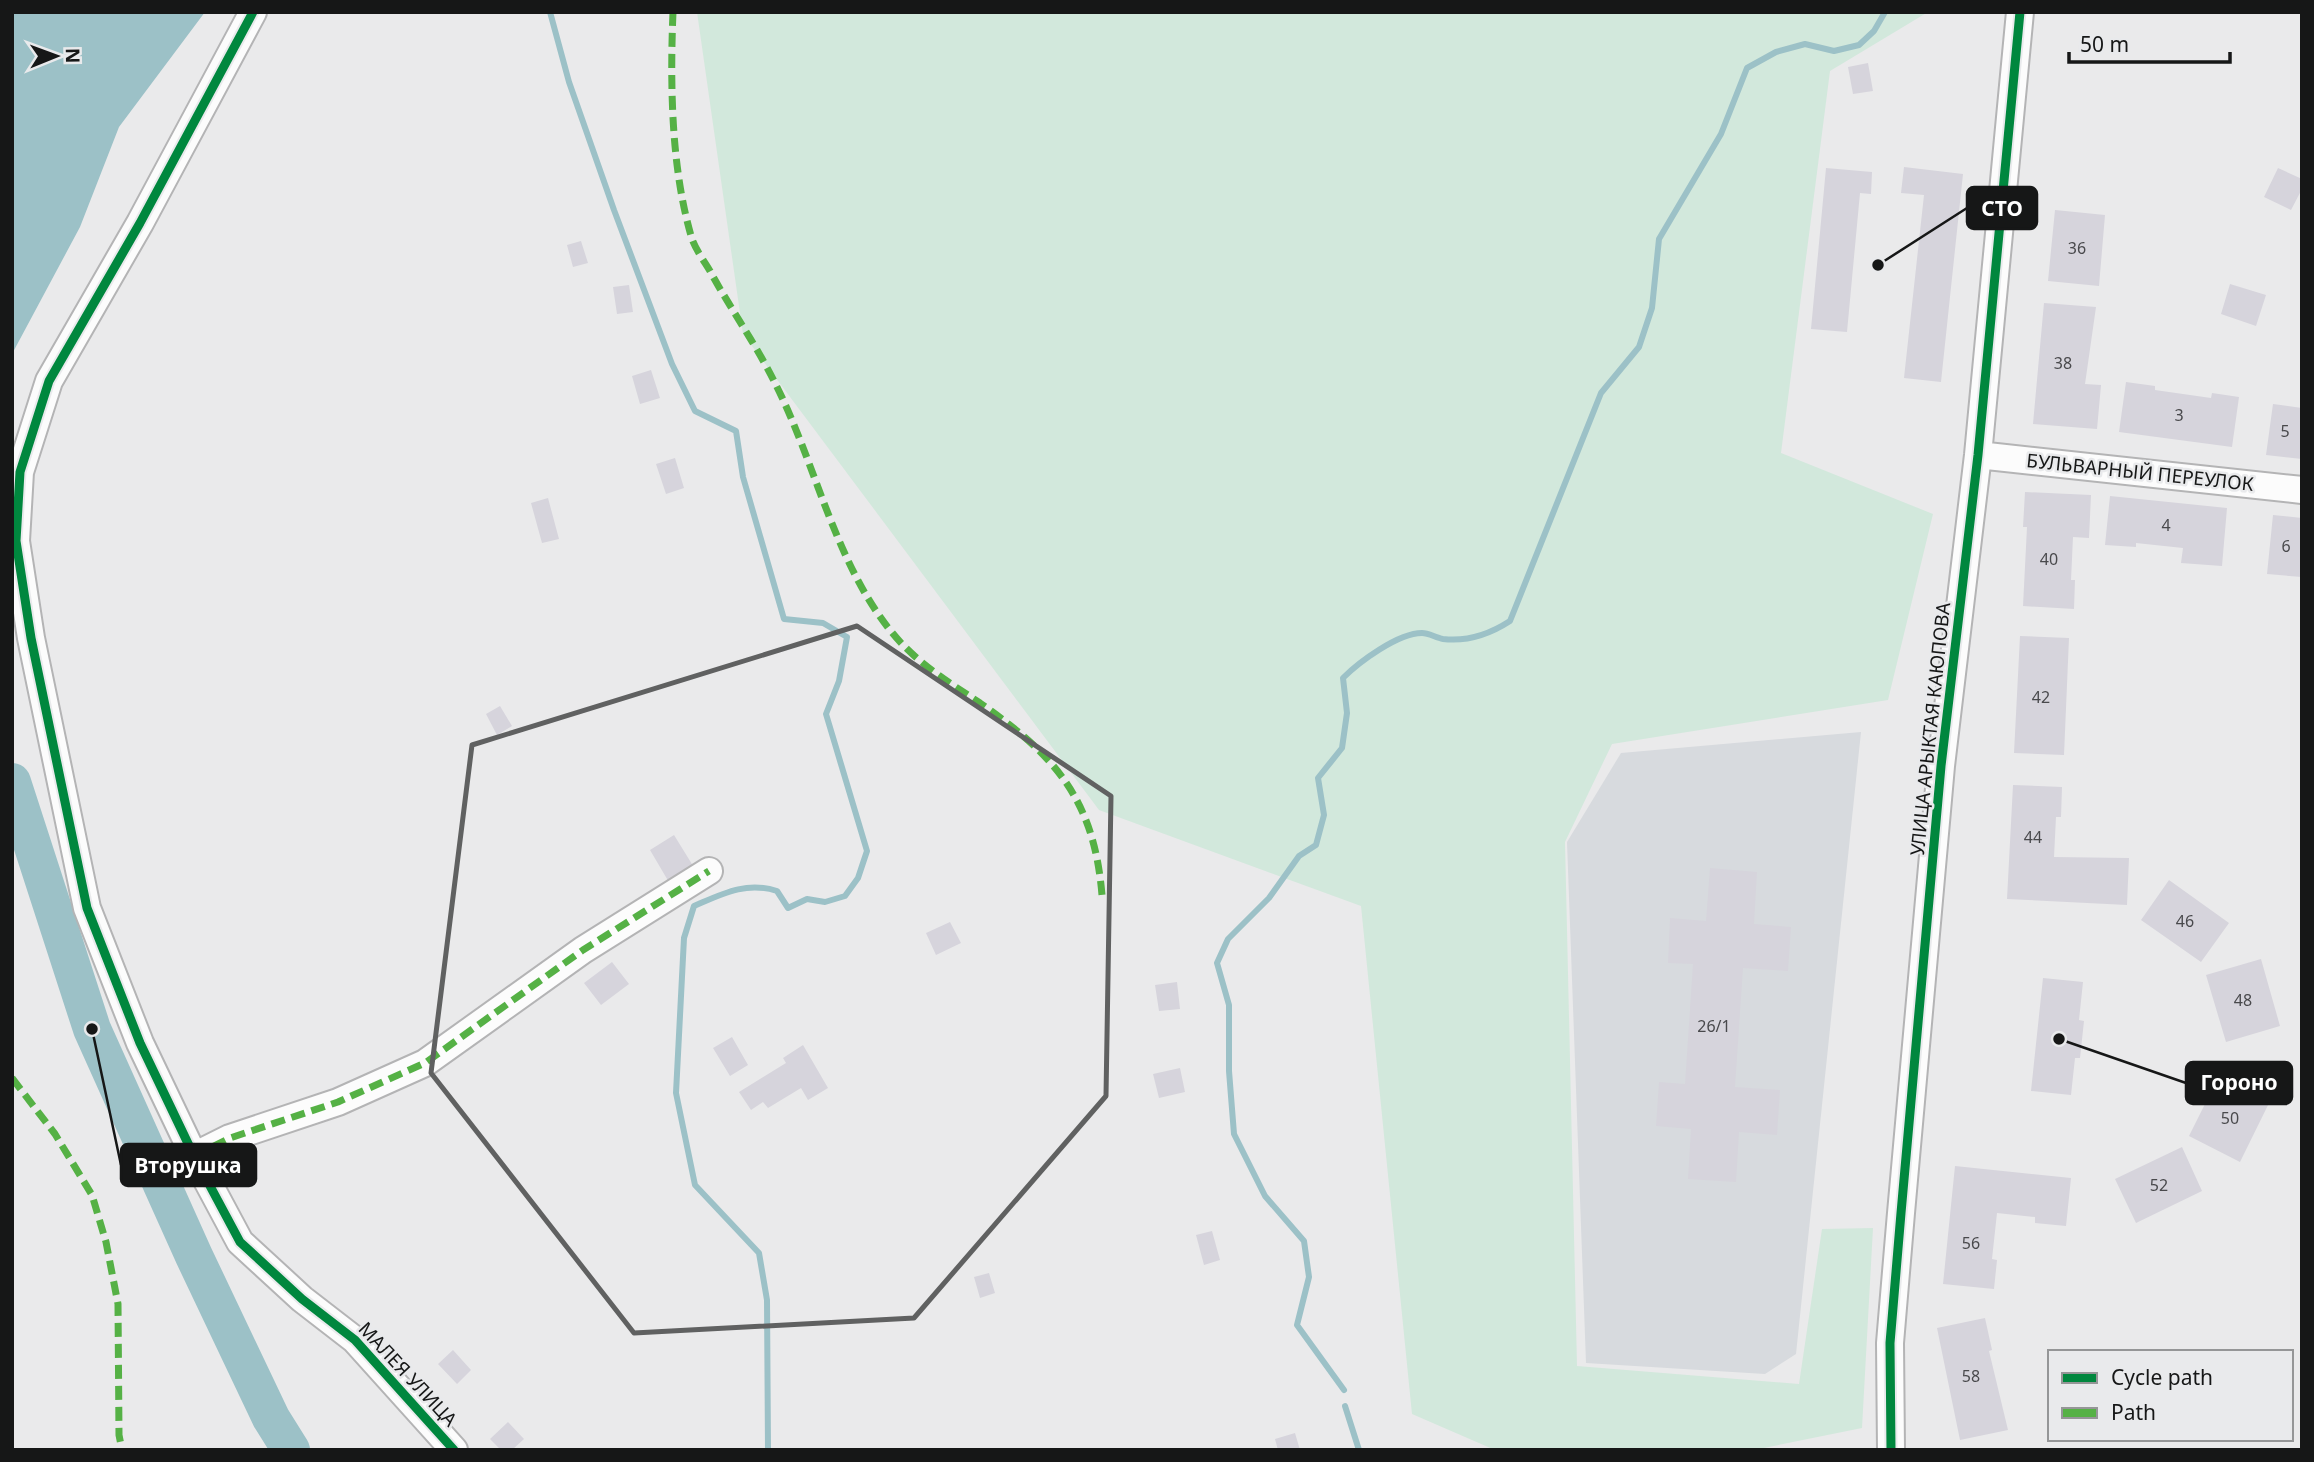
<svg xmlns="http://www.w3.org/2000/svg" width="2314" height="1462" viewBox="0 0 2314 1462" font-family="'Noto Sans',sans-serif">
<rect width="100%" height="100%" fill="#eaeaeb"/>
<path fill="#d7dade" d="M 1861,732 L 1796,1354 L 1765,1374 L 1586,1363 L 1567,842 L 1621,753 Z"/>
<path fill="#d2e8dc" d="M 697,12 L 1928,12 L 1830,71 L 1781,453 L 1933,514 L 1888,700 L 1612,744 L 1565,842 L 1577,1366 L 1799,1384 L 1822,1229 L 1873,1228 L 1862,1428 L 1754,1450 L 1495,1450 L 1412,1414 L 1361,906 L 1099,810 L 743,334 Z"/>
<path fill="#9cc1c7" d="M 12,12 L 205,12 L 119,127 L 80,227 L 12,354 Z"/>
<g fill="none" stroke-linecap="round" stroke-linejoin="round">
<path stroke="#9cc1c7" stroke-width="6" d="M 550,12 L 569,82 L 614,210 L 672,364 L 695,411 L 736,431 L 743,477 L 784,619 L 823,623 L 847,637 L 839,681 L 826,714 L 867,851 L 858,878 L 845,896 L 825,902 L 807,899 L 788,908 L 777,891 C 746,881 722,894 694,906 L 684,938 L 676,1093 L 695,1185 L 759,1253 L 767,1300 L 768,1450
M 1344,1390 L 1297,1325 L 1309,1277 L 1304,1241 L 1265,1196 L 1234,1134 L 1229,1071 L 1229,1005 L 1217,963 L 1228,939 L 1269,898 L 1299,856 L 1316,845 L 1324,815 L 1318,778 L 1342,748 L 1347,713 L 1343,678 C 1359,662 1398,633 1422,633 C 1429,633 1436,638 1443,639 C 1468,642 1490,634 1510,621 L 1601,393 L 1639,347 L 1652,308 L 1659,239 L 1721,134 L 1747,68 L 1776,52 L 1805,44 L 1834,51 L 1859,45 L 1874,31 L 1885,12
M 1345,1406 L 1359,1450"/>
<path stroke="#9cc1c7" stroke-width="38" d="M 12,782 L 92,1029 L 194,1256 L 271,1418 L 291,1450"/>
</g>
<path fill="#d6d4dc" d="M 1868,63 L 1873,91 L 1853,94 L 1848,67 Z
M 1904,167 L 1963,174 L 1941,382 L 1904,378 L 1924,195 L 1901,193 Z
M 1826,168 L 1872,172 L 1871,194 L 1860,193 L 1847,332 L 1811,329 Z
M 2278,168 L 2302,179 L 2302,189 L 2291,210 L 2264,197 Z
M 2055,210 L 2105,215 L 2099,286 L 2048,281 Z
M 581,241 L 588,263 L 573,267 L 567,245 Z
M 2230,284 L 2266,295 L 2256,326 L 2221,314 Z
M 629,285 L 633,312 L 617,314 L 613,287 Z
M 2044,303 L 2096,307 L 2085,384 L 2101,385 L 2097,429 L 2033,424 Z
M 651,370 L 660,398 L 640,404 L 632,376 Z
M 2126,382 L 2155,386 L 2155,390 L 2211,398 L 2212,393 L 2239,397 L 2232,447 L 2119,432 Z
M 2273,404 L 2302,408 L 2302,459 L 2266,455 Z
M 675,458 L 684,488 L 666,494 L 656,464 Z
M 2025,492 L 2091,495 L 2089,538 L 2073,537 L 2071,580 L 2075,580 L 2074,609 L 2023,606 L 2027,527 L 2023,527 Z
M 2110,496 L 2227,508 L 2222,566 L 2181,563 L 2183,548 L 2136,543 L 2136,547 L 2105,545 Z
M 548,498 L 559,539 L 542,543 L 531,503 Z
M 2273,515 L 2302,518 L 2302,577 L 2267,574 Z
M 2020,636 L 2069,638 L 2064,755 L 2014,753 Z
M 500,706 L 512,726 L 497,735 L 486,714 Z
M 2013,785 L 2062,787 L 2061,817 L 2056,817 L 2054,857 L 2129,858 L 2127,905 L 2007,899 Z
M 674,835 L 695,869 L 670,884 L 650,850 Z
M 1710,868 L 1757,872 L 1754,924 L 1791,927 L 1788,971 L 1743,968 L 1735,1087 L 1780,1090 L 1777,1135 L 1739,1132 L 1736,1182 L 1688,1179 L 1691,1129 L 1656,1126 L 1659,1082 L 1685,1084 L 1693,964 L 1668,963 L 1670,918 L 1706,921 Z
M 2169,880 L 2229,923 L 2201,962 L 2141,920 Z
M 950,922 L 961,943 L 936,955 L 926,933 Z
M 2261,959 L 2280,1026 L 2226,1042 L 2206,975 Z
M 612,962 L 629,984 L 601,1005 L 584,983 Z
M 2043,978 L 2083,982 L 2079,1020 L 2084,1021 L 2080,1058 L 2075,1058 L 2071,1095 L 2031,1091 Z
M 1177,982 L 1180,1009 L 1159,1011 L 1155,985 Z
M 732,1037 L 748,1065 L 730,1076 L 713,1048 Z
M 803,1045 L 828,1088 L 808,1100 L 801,1088 L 768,1108 L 763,1102 L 751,1110 L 739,1092 L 786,1063 L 783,1058 Z
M 1180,1068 L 1185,1092 L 1159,1098 L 1153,1074 Z
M 2220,1074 L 2271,1099 L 2240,1162 L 2189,1136 Z
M 2182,1147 L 2202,1191 L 2136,1223 L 2115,1179 Z
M 1955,1166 L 2071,1178 L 2066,1226 L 2035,1223 L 2035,1217 L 1997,1213 L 1992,1259 L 1997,1260 L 1994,1289 L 1943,1284 Z
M 1212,1231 L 1220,1260 L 1204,1265 L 1196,1235 Z
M 989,1273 L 995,1293 L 980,1298 L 974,1277 Z
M 1985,1318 L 1992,1350 L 1989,1351 L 2008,1430 L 1960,1440 L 1937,1328 Z
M 453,1350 L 471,1370 L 457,1384 L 438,1364 Z
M 508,1422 L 524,1439 L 512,1450 L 501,1450 L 490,1439 Z
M 1295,1433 L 1300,1450 L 1278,1450 L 1275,1439 Z"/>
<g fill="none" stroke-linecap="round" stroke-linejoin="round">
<g stroke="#b4b4b5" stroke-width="30">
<path id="minor" d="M 253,12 L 140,223 L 49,381 L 20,472 L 16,541 L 31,638 L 87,908 L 140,1043 L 194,1156 L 240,1242 L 302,1299 L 355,1340 L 454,1450
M 1978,455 L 2302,490
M 194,1156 L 230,1138 L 338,1102 L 425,1063 L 583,950 L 709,871
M 1891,1450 L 1890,1343 L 1901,1213 L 1941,766 L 1978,455 L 2020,12"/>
</g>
<use href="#minor" stroke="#fcfcfc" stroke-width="26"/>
<path stroke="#55b145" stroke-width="7" stroke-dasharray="14 7" stroke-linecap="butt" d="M 673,12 C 670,84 671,169 692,239 C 696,250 704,261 710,271 C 730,308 755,343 774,381 C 815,461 834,560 890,630 C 915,662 947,681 980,703 C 1056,756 1094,800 1102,895
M 12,1078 L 55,1134 L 92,1195 L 106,1242 L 118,1304 L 119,1435 L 122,1450
M 194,1156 L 230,1138 L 338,1102 L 425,1063 L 583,950 L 709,871"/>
<g stroke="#e9eaec" stroke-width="13">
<path id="cycleway" d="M 253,12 L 140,223 L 49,381 L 20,472 L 16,541 L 31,638 L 87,908 L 140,1043 L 194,1156 L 240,1242 L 302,1299 L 355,1340 L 454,1450
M 1891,1450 L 1890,1343 L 1901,1213 L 1941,766 L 1978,455 L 2020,12"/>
</g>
<use href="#cycleway" stroke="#00873e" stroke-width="9"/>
</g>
<path fill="none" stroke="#606161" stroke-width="5" stroke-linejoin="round" d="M 857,626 L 1111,796 L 1106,1096 L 914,1318 L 634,1333 L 431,1073 L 472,745 Z"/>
<g text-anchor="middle" stroke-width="5" stroke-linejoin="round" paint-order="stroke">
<g font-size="16" fill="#49494c">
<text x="2077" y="254">36</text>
<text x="2063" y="369">38</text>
<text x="2179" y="421">3</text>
<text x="2285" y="437">5</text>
<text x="2166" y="531">4</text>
<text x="2286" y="552">6</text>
<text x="2049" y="565">40</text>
<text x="2041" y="703">42</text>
<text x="2033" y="843">44</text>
<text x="2185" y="927">46</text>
<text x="2243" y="1006">48</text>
<text x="1714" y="1032">26/1</text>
<text x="2230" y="1124">50</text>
<text x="2159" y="1191">52</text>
<text x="1971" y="1249">56</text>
<text x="1971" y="1382">58</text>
</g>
<g font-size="19" fill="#161717" stroke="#e9eaec">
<text transform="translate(2140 472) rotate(6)" y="7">БУЛЬВАРНЫЙ ПЕРЕУЛОК</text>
<text transform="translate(1930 729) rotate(-84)" y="7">УЛИЦА АРЫКТАЯ КАЮПОВА</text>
<text transform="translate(408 1374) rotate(47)" y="7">МАЛЕЯ УЛИЦА</text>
</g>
</g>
<path fill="none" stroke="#161717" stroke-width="2.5" d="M1878 265L1967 208M2059 1039L2186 1083M92 1029L121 1165"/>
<g fill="#161717" stroke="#e9eaec" stroke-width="2.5">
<circle cx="1878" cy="265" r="7"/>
<circle cx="2059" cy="1039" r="7"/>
<circle cx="92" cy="1029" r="7"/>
</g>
<g fill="#161717" stroke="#161717" stroke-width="2.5">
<rect x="1967" y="187" width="70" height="42" rx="7"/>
<rect x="2186" y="1062" width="106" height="42" rx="7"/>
<rect x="121" y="1144" width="135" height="42" rx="7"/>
</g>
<g font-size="21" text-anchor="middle" font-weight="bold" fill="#fff">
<text x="2002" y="216">СТО</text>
<text x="2239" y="1090">Гороно</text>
<text x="188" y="1173">Вторушка</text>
</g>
<rect width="2314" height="1462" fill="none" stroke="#161717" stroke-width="28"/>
<rect x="2048" y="1350" width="245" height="91" fill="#e9eaec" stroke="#959697" stroke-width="2"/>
<rect x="2062" y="1373" width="35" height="10" fill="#00873e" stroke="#959697" stroke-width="2"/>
<text x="2111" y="1385" font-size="21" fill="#161717">Cycle path</text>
<rect x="2062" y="1408" width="35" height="10" fill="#55b145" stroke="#959697" stroke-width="2"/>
<text x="2111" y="1420" font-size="21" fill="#161717">Path</text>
<g transform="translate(56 56) rotate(89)" stroke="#e9eaec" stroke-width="5" paint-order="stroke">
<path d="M0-5L12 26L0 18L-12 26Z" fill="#161717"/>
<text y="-10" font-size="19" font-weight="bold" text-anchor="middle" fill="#161717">N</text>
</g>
<path d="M2069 52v10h161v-10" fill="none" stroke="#161717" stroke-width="3.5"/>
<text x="2080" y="52" font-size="21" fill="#161717" stroke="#e9eaec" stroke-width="5" paint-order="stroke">50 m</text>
</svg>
